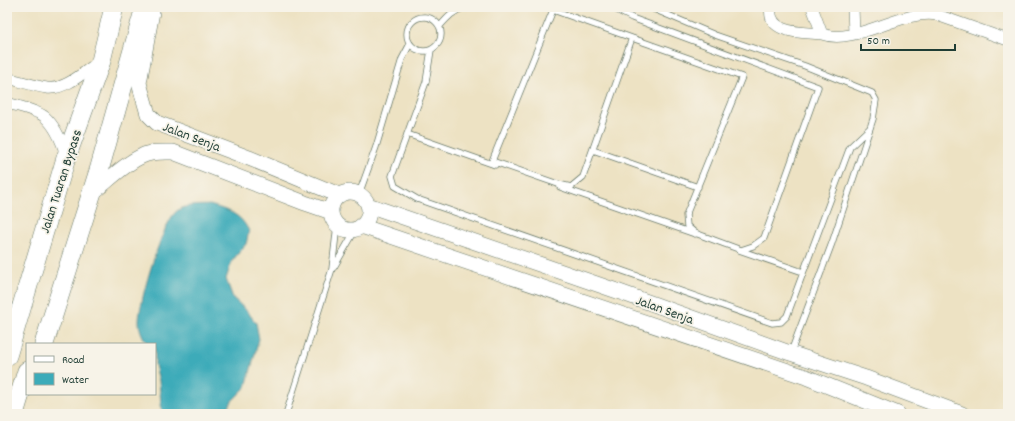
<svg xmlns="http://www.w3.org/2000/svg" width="1015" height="421" viewBox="0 0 1015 421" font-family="Dekko,sans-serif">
<rect width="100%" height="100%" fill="#f7f3e8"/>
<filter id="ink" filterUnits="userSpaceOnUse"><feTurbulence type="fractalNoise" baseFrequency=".025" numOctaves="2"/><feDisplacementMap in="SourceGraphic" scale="8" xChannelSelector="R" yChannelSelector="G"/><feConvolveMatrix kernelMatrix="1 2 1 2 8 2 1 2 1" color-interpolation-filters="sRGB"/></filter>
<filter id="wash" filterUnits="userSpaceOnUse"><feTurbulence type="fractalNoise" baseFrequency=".012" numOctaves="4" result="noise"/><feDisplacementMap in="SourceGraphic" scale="16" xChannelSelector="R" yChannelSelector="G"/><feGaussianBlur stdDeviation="0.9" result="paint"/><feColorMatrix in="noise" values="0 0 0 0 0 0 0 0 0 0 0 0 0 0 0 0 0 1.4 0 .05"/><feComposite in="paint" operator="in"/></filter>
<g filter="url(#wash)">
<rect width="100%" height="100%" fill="#ede2c3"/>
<path fill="#3cabb9" stroke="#2e7476" d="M 210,205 C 229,211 240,213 249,231 L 246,244 L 232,261 L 226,279 L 233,298 L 247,311 L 256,323 L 259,339 L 246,387 L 232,401 L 225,414 L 162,414 L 159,381 L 155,365 L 155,344 L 147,344 C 143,337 139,330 139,321 C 139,302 163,219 178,210 C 187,204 200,206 210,205 Z"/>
</g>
<g filter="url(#ink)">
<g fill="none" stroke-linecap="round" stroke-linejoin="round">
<g stroke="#677766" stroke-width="7">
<path id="lane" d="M 611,7 L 632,18 L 818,87 L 764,238 L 753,246 L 741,250 L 695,233 L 687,226 L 686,215 L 742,77 L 553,10 L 492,161 L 558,184 L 571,187 L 583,177 L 632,38
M 649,7 L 715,35 L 805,66 L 872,93 L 876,100 L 873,119 L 832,243 L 791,352
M407 34a17 17 0 1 1 34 0a17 17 0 1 1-34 0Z
M 440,26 C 447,18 454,10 465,7
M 431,50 L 426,82 L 392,176 L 395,186 L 417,199 L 772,323 L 781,322 L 787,316 L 850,147 L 870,128
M 407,134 L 495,165
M 593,150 L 698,187
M 560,187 L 695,234
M 359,194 L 376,147 L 402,59 L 410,44
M 739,250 L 803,272
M 334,267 L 356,229
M 286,414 L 332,269 L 337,225"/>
</g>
<g stroke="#677766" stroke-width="12">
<path id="street" d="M 771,7 C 766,35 804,32 822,34
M 812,7 L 822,34 C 855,46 901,9 937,15 L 1008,40
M 853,7 L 854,34
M 7,78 C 20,81 34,86 47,88 C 66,90 85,71 100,61
M 7,103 C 18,106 37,110 45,117 C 56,127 62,142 66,155"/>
</g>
<g stroke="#677766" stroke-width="16">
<path id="secondary" d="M 152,12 L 139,83 L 148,114 L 157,123 L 249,158 L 339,195
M331 211a19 19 0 1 1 38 0a19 19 0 1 1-38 0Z
M 92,193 C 108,181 124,164 142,156 C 151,151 163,152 173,152 L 305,203 L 331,212
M 368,205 L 617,291 L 790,353 L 866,378 L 962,414
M 361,226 L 806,377 L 898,414"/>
</g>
<g stroke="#677766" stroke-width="20">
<path id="highway" d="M 44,344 L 100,167 L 145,7
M 7,356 L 66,158 L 101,61 L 114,7
M 14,414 L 27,371"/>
</g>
<use href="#lane" stroke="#fff" stroke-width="5.5"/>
<use href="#street" stroke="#fff" stroke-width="11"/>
<use href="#secondary" stroke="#fff" stroke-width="15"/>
<use href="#highway" stroke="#fff" stroke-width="19"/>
</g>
</g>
<g text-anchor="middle" stroke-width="3.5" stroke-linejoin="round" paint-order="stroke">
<g font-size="14" fill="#1f3d34" stroke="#f7f3e8">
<text transform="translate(192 136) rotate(21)" y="5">Jalan Senja</text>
<text transform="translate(60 181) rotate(-72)" y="5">Jalan Tuaran Bypass</text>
<text transform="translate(665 309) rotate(20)" y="5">Jalan Senja</text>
</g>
</g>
<rect width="1015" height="421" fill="none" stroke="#f7f3e8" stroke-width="24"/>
<rect x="26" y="343" width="130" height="52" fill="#f7f3e8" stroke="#a1aaa0"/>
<rect x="34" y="356" width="20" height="6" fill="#ffffff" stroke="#a1aaa0"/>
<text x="62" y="363" font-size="12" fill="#1f3d34">Road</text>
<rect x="34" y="373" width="20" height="12" fill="#3cabb9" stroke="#a1aaa0"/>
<text x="62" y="383" font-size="12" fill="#1f3d34">Water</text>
<path d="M861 44v6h94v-6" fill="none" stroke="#1f3d34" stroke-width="2"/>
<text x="867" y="44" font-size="12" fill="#1f3d34" stroke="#f7f3e8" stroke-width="3" paint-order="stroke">50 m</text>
</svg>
